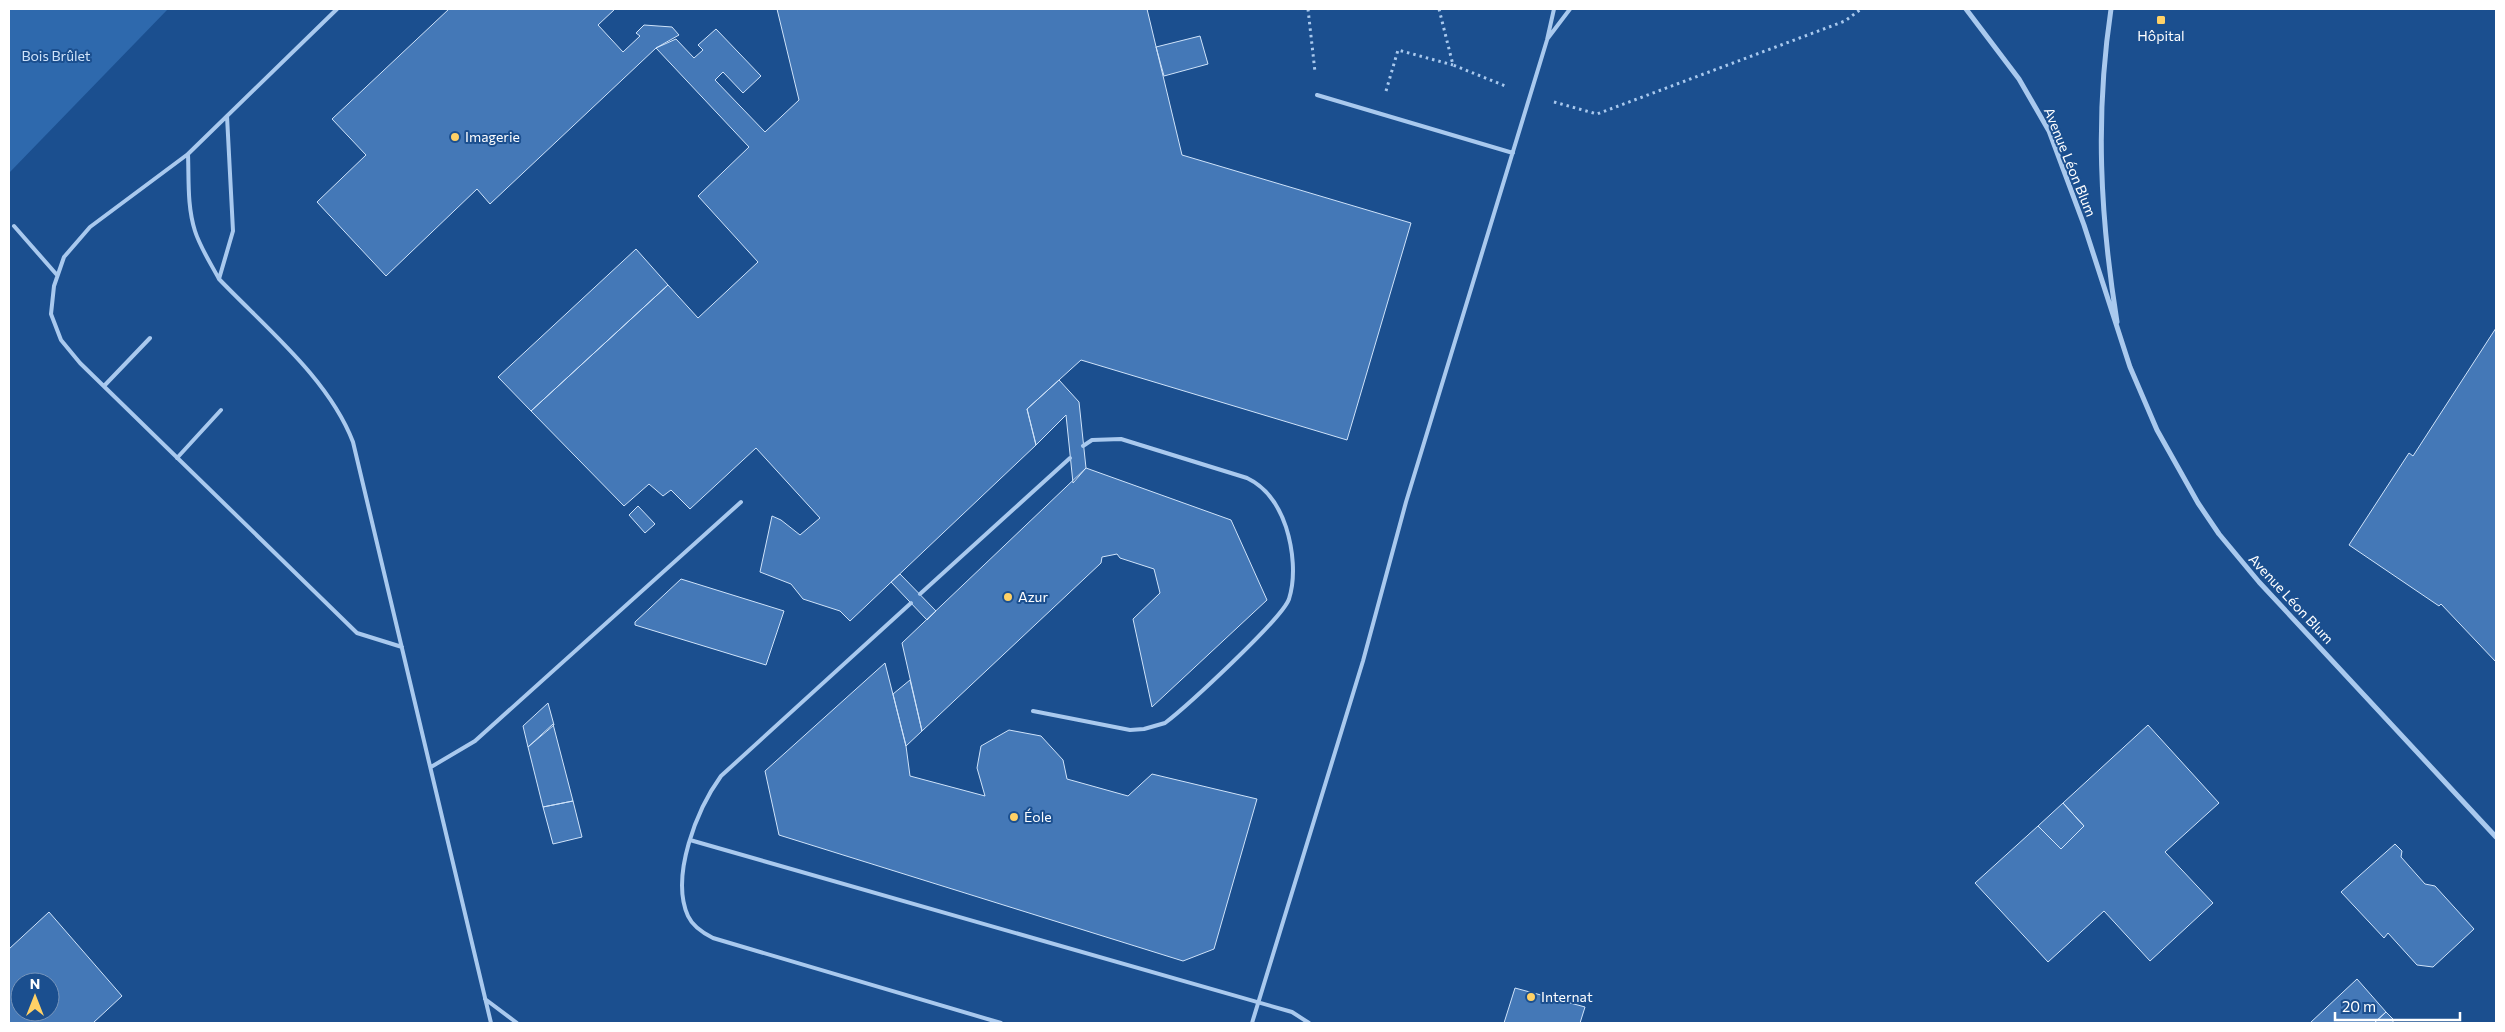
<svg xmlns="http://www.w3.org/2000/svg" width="2505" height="1032" viewBox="0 0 2505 1032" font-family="Commissioner,sans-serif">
<rect width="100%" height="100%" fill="#1b4f8f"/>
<path fill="#2e69ad" d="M 9,9 L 168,9 L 9,173 Z"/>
<path fill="#4478b7" stroke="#cfe3fa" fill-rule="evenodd" d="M 449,9 L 615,9 L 598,25 L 623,52 L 640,36 L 636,33 L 644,25 L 672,27 L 679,35 L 656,48 L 490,204 L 477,189 L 386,276 L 317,202 L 366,155 L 332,119 Z
M 777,9 L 1147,9 L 1182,155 L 1411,223 L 1347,440 L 1081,360 L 1027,409 L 1036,445 L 850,621 L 840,611 L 803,599 L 791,584 L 760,572 L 772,516 L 781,520 L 800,535 L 820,518 L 756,448 L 690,509 L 671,490 L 663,496 L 649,484 L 624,506 L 531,411 L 668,285 L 698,318 L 758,262 L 698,196 L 749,147 L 656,48 L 676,39 L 694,58 L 703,50 L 698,45 L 716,29 L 761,76 L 743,93 L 723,72 L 715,80 L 765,132 L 799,100 Z
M 1200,36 L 1208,64 L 1164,76 L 1156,47 Z
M 636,249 L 668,285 L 531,411 L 498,377 Z
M 2496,328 L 2496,662 L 2441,604 L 2439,606 L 2349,545 L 2409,453 L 2413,456 Z
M 1059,380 L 1079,402 L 1086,468 L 1073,483 L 1066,415 L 1036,445 L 1027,409 Z
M 1086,468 L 1231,520 L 1267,600 L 1152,707 L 1133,619 L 1160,593 L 1154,569 L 1120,558 L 1117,554 L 1102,557 L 1101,563 L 922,731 L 902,643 Z
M 638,506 L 655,524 L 645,533 L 629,515 Z
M 900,574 L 936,611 L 927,620 L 891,582 Z
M 681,579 L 784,611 L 766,665 L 635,625 L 635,622 Z
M 885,663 L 906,746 L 910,776 L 985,796 L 977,768 L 981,746 L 1009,730 L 1041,736 L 1063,760 L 1067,779 L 1128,796 L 1152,774 L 1257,799 L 1214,949 L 1183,961 L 779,835 L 765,771 Z
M 910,680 L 922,731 L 906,746 L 893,694 Z
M 548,703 L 554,725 L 528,747 L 523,726 Z
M 553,724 L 573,801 L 543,807 L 528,747 Z
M 2148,725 L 2219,803 L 2165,852 L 2213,903 L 2150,961 L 2104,911 L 2048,962 L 1975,883 L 2038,826 L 2061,849 L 2084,826 L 2063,803 Z
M 573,801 L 582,837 L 553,844 L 543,807 Z
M 2063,803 L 2084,826 L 2061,849 L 2038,826 Z
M 2395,844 L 2402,851 L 2401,857 L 2425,884 L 2435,886 L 2474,929 L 2433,967 L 2417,965 L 2388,933 L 2384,938 L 2341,892 Z
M 49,912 L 122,996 L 93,1023 L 9,1023 L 9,949 ZM 20,982 L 50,982 L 50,1012 L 20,1012 Z
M 2357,979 L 2386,1012 L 2374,1023 L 2310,1023 Z
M 1515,988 L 1585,1007 L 1580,1023 L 1504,1023 Z
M 2386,1012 L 2394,1020 L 2392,1023 L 2374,1023 Z"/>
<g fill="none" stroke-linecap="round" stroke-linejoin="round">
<path stroke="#a9c9ee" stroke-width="3" stroke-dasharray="2.5 4" stroke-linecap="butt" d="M 1308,9 L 1315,72
M 1439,9 L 1453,65 L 1508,87
M 1386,91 L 1398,50 L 1453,65
M 1554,102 L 1597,114 L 1845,21 L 1861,9"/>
<path stroke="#a9c9ee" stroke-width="4" d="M 337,9 L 188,154 L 90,227 L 64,257 L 54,286 L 51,314 L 61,340 L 80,363 L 357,633 L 402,647
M 1548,38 L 1570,9
M 1317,95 L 1513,153
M 188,154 C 189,179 187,206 195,231 C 200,247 211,264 219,279 C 266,328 329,379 353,442 L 491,1023
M 14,226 L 57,275
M 219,279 L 233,231 L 227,116
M 104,386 L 150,338
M 177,458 L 221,410
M 920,594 L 1070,458
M 911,603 L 721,776 C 697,809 670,876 688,916 C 693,927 703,933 713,938 L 1001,1023
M 1033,711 L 1130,730 L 1144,729 L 1165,723 C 1186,707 1282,619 1289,599 C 1296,577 1293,549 1286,527 C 1279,506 1268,488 1247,478 L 1121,439 L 1092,440 L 1083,446
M 431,767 L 475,741 L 741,502
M 690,840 L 1292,1012 L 1309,1023
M 485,999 L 517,1023
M 1252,1023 L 1363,661 L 1406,502 L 1547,40 L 1554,9"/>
<path stroke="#a9c9ee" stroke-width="5" d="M 1966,9 L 2019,79 L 2049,131 L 2084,225 L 2130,367 L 2157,430 L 2198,503 L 2219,534 L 2259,582 L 2496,837
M 2111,9 C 2095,116 2100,215 2117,322"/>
</g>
<g fill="#ffd166" stroke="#1b4f8f" stroke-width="2">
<rect x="2156" y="15" width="10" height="10" rx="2.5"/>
<circle cx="455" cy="137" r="5"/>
<circle cx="1008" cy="597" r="5"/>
<circle cx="1014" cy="817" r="5"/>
<circle cx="1531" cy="997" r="5"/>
</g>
<g text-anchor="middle" stroke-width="4" stroke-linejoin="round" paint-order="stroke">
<g font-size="14" fill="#fff" stroke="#1b4f8f" text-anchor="start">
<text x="2161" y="41" text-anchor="middle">Hôpital</text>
<text x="465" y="142">Imagerie</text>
<text x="1018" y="602">Azur</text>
<text x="1024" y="822">Éole</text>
<text x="1541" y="1002">Internat</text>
</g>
<g font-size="14" fill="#cfe3fa" stroke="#1b4f8f">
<text x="56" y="61">Bois Brûlet</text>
</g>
<g font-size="14" fill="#fff" stroke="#1b4f8f">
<text transform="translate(2070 162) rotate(68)" y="5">Avenue Léon Blum</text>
<text transform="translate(2291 599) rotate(47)" y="5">Avenue Léon Blum</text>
</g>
</g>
<rect width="2505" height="1032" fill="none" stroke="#ffffff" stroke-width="20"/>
<g transform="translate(35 997)"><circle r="24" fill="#1b4f8f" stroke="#7695bc"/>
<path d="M0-4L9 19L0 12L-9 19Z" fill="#ffd166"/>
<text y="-8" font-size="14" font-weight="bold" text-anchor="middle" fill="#ffffff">N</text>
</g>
<path d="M2335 1012v8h125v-8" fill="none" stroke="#ffffff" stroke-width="2.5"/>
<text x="2342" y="1012" font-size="15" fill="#ffffff" stroke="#1b4f8f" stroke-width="4" paint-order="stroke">20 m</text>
</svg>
